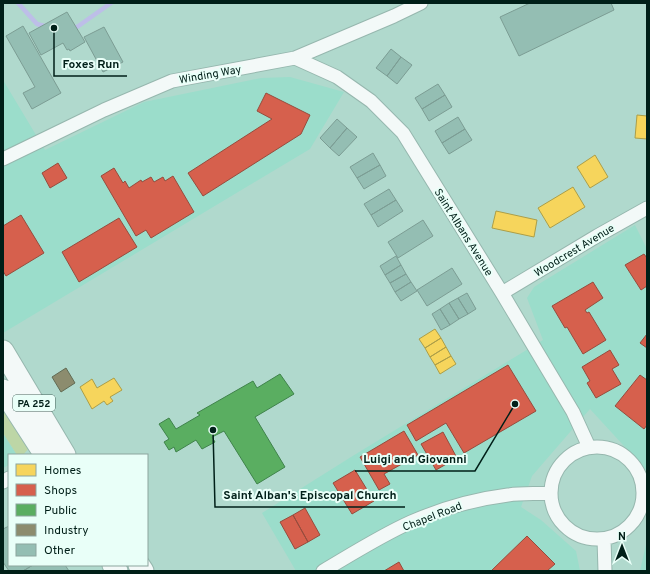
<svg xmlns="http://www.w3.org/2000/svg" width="650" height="574" viewBox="0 0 650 574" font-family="Overpass,sans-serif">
<rect width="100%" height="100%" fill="#b0d9cd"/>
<path fill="#9bddcb" d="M 290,77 L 344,92 L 310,149 L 3,333 L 3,80 L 45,150 L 144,102 L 261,78 Z
M 635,225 L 647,249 L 647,471 L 590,409 L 532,476 L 521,507 L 541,520 L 576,551 L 580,571 L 296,571 L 262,513 L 351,457 L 543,340 L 527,298 L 534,287 Z
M 3,433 L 17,455 L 9,455 L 9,465 L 3,468 Z
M 647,540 L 647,571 L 640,571 Z"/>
<path fill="#bdd6a6" d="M 3,406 L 29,448 L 23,455 L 17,455 L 3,433 Z"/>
<path fill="#f6d55c" stroke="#ac9e48" d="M 637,115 L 647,116 L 647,139 L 635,138 Z
M 595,155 L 608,177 L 590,188 L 577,167 Z
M 573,187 L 585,207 L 550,228 L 538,208 Z
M 496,211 L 537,220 L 534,237 L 492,228 Z
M 435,329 L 441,338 L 425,348 L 419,339 Z
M 441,338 L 446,347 L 430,357 L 425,348 Z
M 446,347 L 451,356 L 435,365 L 430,357 Z
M 451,356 L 456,364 L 440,374 L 435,365 Z
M 114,378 L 122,390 L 110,397 L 113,401 L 107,405 L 104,401 L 92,409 L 80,387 L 92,379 L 97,388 Z"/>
<path fill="#d6604d" stroke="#964c3d" d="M 266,93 L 310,115 L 301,134 L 203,196 L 188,173 L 272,119 L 257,111 Z
M 58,163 L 67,178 L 50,188 L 42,173 Z
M 114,168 L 123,183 L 125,181 L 129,188 L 141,180 L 142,182 L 151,177 L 154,182 L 163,177 L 165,181 L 173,176 L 194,212 L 151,238 L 146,230 L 136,236 L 101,176 Z
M 21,215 L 44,253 L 6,276 L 3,271 L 3,226 Z
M 119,218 L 137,247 L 79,282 L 62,252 Z
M 644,254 L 647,258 L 647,286 L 641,290 L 625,265 Z
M 593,282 L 603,298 L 585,310 L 587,313 L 589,312 L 606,340 L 583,354 L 567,327 L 565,328 L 552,306 Z
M 647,334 L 647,348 L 640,343 Z
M 610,350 L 619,365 L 612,369 L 621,384 L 596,398 L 587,383 L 590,381 L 582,367 Z
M 508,365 L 536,411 L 464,453 L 446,423 L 416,441 L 407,425 Z
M 640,375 L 647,380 L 647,425 L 644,429 L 615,406 Z
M 404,431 L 418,455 L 384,474 L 390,484 L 379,490 L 360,457 Z
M 443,432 L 457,458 L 436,470 L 421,444 Z
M 355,470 L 374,501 L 352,514 L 333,483 Z
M 305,508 L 320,535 L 308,542 L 293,515 Z
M 293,515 L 308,542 L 295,549 L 280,522 Z
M 527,536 L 555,564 L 547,571 L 491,571 Z
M 399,562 L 404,571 L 384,571 Z"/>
<path fill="#5aae61" stroke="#3f834b" d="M 280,374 L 294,394 L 255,417 L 285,467 L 257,484 L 224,431 L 212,437 L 215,442 L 202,449 L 196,440 L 176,452 L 174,447 L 169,450 L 164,442 L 169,439 L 159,424 L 169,418 L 176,429 L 200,415 L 197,413 L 253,381 L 257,388 Z"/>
<path fill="#8c8c6e" stroke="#626b54" d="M 66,368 L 75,383 L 61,392 L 52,377 Z"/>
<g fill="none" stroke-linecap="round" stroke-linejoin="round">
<path stroke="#bdbee8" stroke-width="4.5" d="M 18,3 L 37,24 L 48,27
M 72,27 L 77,27 L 111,3"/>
</g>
<path fill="#94beb3" stroke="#7c9d94" d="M 530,3 L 611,3 L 614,10 L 519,56 L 500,17 Z
M 67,12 L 85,42 L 70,51 L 69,49 L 67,50 L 63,43 L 41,55 L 29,33 Z
M 23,26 L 61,93 L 32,109 L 23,93 L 35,87 L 6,36 Z
M 104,27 L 123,62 L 103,72 L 84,37 Z
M 391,49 L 401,57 L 387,76 L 376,68 Z
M 401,57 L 412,65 L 397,84 L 387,76 Z
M 438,84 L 445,95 L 422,109 L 415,98 Z
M 445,95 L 452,107 L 429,121 L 422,109 Z
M 458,117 L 465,129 L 442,143 L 435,131 Z
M 337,119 L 347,128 L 330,148 L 320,138 Z
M 347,128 L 357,137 L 339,156 L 330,148 Z
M 465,129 L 472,140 L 449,154 L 442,143 Z
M 373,153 L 380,165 L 357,178 L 350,167 Z
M 380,165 L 386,176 L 364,189 L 357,178 Z
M 389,189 L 396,200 L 371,215 L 364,204 Z
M 396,200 L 403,211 L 378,227 L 371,215 Z
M 423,220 L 433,236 L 398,258 L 388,242 Z
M 396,256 L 401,265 L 385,275 L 380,266 Z
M 401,265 L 406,274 L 390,283 L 385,275 Z
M 452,268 L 462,284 L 427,306 L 417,290 Z
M 406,274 L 411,282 L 395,292 L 390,283 Z
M 411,282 L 417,291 L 401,301 L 395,292 Z
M 467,293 L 476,309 L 468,314 L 458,298 Z
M 458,298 L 468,314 L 459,319 L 449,303 Z
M 449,303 L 459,319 L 450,325 L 440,309 Z
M 440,309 L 450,325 L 441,330 L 432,314 Z
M 9,526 L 9,565 L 33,565 L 23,571 L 9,571 L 3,562 L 3,529 Z
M 33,565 L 65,565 L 69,571 L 23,571 Z"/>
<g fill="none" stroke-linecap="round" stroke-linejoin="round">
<g stroke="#96b7ae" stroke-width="15">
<path id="minor" d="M 295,58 L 337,77 L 371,101 L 403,133 L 502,293 L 530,340 L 573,412 L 589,447
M 3,159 L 104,110 L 172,81 L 295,58 L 394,16 L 421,3
M 502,293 L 597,236 L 647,208
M551 493a46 46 0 1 1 92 0a46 46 0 1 1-92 0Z
M 3,482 L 9,478
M 604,539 L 605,571
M 323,571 C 352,554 380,536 411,522 C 441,509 476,499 508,495 C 522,493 536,494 550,493"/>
</g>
<g stroke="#96b7ae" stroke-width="23">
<path id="primary" d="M 3,351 L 65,455
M 3,390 L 45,455
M 113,565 L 117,571
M 139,565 L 143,571"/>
</g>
<use href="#minor" stroke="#f3f9f8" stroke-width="13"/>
<use href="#primary" stroke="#f3f9f8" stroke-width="21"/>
</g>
<g text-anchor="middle" stroke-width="4" stroke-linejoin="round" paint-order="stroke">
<rect fill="#e9fff8" stroke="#46625b" stroke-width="1" x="13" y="395" width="42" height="16" rx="3"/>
<g font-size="10" font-weight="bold" fill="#001f18">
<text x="34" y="407">PA 252</text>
</g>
<g font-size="11" fill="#001f18" stroke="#e9fff8">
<text transform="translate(210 74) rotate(-10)" y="4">Winding Way</text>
<text transform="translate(464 232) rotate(58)" y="4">Saint Albans Avenue</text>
<text transform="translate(574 250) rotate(-31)" y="4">Woodcrest Avenue</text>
<text transform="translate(432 516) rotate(-21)" y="4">Chapel Road</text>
</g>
</g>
<path fill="none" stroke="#001f18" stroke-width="1.5" d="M54 28L54 76H127M515 404L475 471H355M213 430L215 507H405"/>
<g fill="#001f18" stroke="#e9fff8" stroke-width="1.5">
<circle cx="54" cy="28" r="4"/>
<circle cx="515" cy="404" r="4"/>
<circle cx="213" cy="430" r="4"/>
</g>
<g font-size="12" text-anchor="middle" font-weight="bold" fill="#001f18" stroke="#e9fff8" stroke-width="4" stroke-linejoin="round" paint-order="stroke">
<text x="91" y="68">Foxes Run</text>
<text x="415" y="463">Luigi and Giovanni</text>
<text x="310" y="499">Saint Alban's Episcopal Church</text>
</g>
<rect width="650" height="574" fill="none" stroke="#001f18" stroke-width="8"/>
<rect x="8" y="454" width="140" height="112" fill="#e9fff8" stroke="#8ca59e"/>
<rect x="16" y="464" width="20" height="12" fill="#f6d55c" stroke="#8ca59e"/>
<text x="44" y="474" font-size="12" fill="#001f18">Homes</text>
<rect x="16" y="484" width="20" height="12" fill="#d6604d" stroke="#8ca59e"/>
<text x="44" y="494" font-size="12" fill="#001f18">Shops</text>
<rect x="16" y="504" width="20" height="12" fill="#5aae61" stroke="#8ca59e"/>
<text x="44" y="514" font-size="12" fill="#001f18">Public</text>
<rect x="16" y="524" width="20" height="12" fill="#8c8c6e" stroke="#8ca59e"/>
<text x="44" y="534" font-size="12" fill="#001f18">Industry</text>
<rect x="16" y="544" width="20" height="12" fill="#94beb3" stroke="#8ca59e"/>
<text x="44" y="554" font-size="12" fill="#001f18">Other</text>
<g transform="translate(622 546)" stroke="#e9fff8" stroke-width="3" paint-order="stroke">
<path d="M0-3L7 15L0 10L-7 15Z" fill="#001f18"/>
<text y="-6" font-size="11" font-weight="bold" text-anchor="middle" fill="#001f18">N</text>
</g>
</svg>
